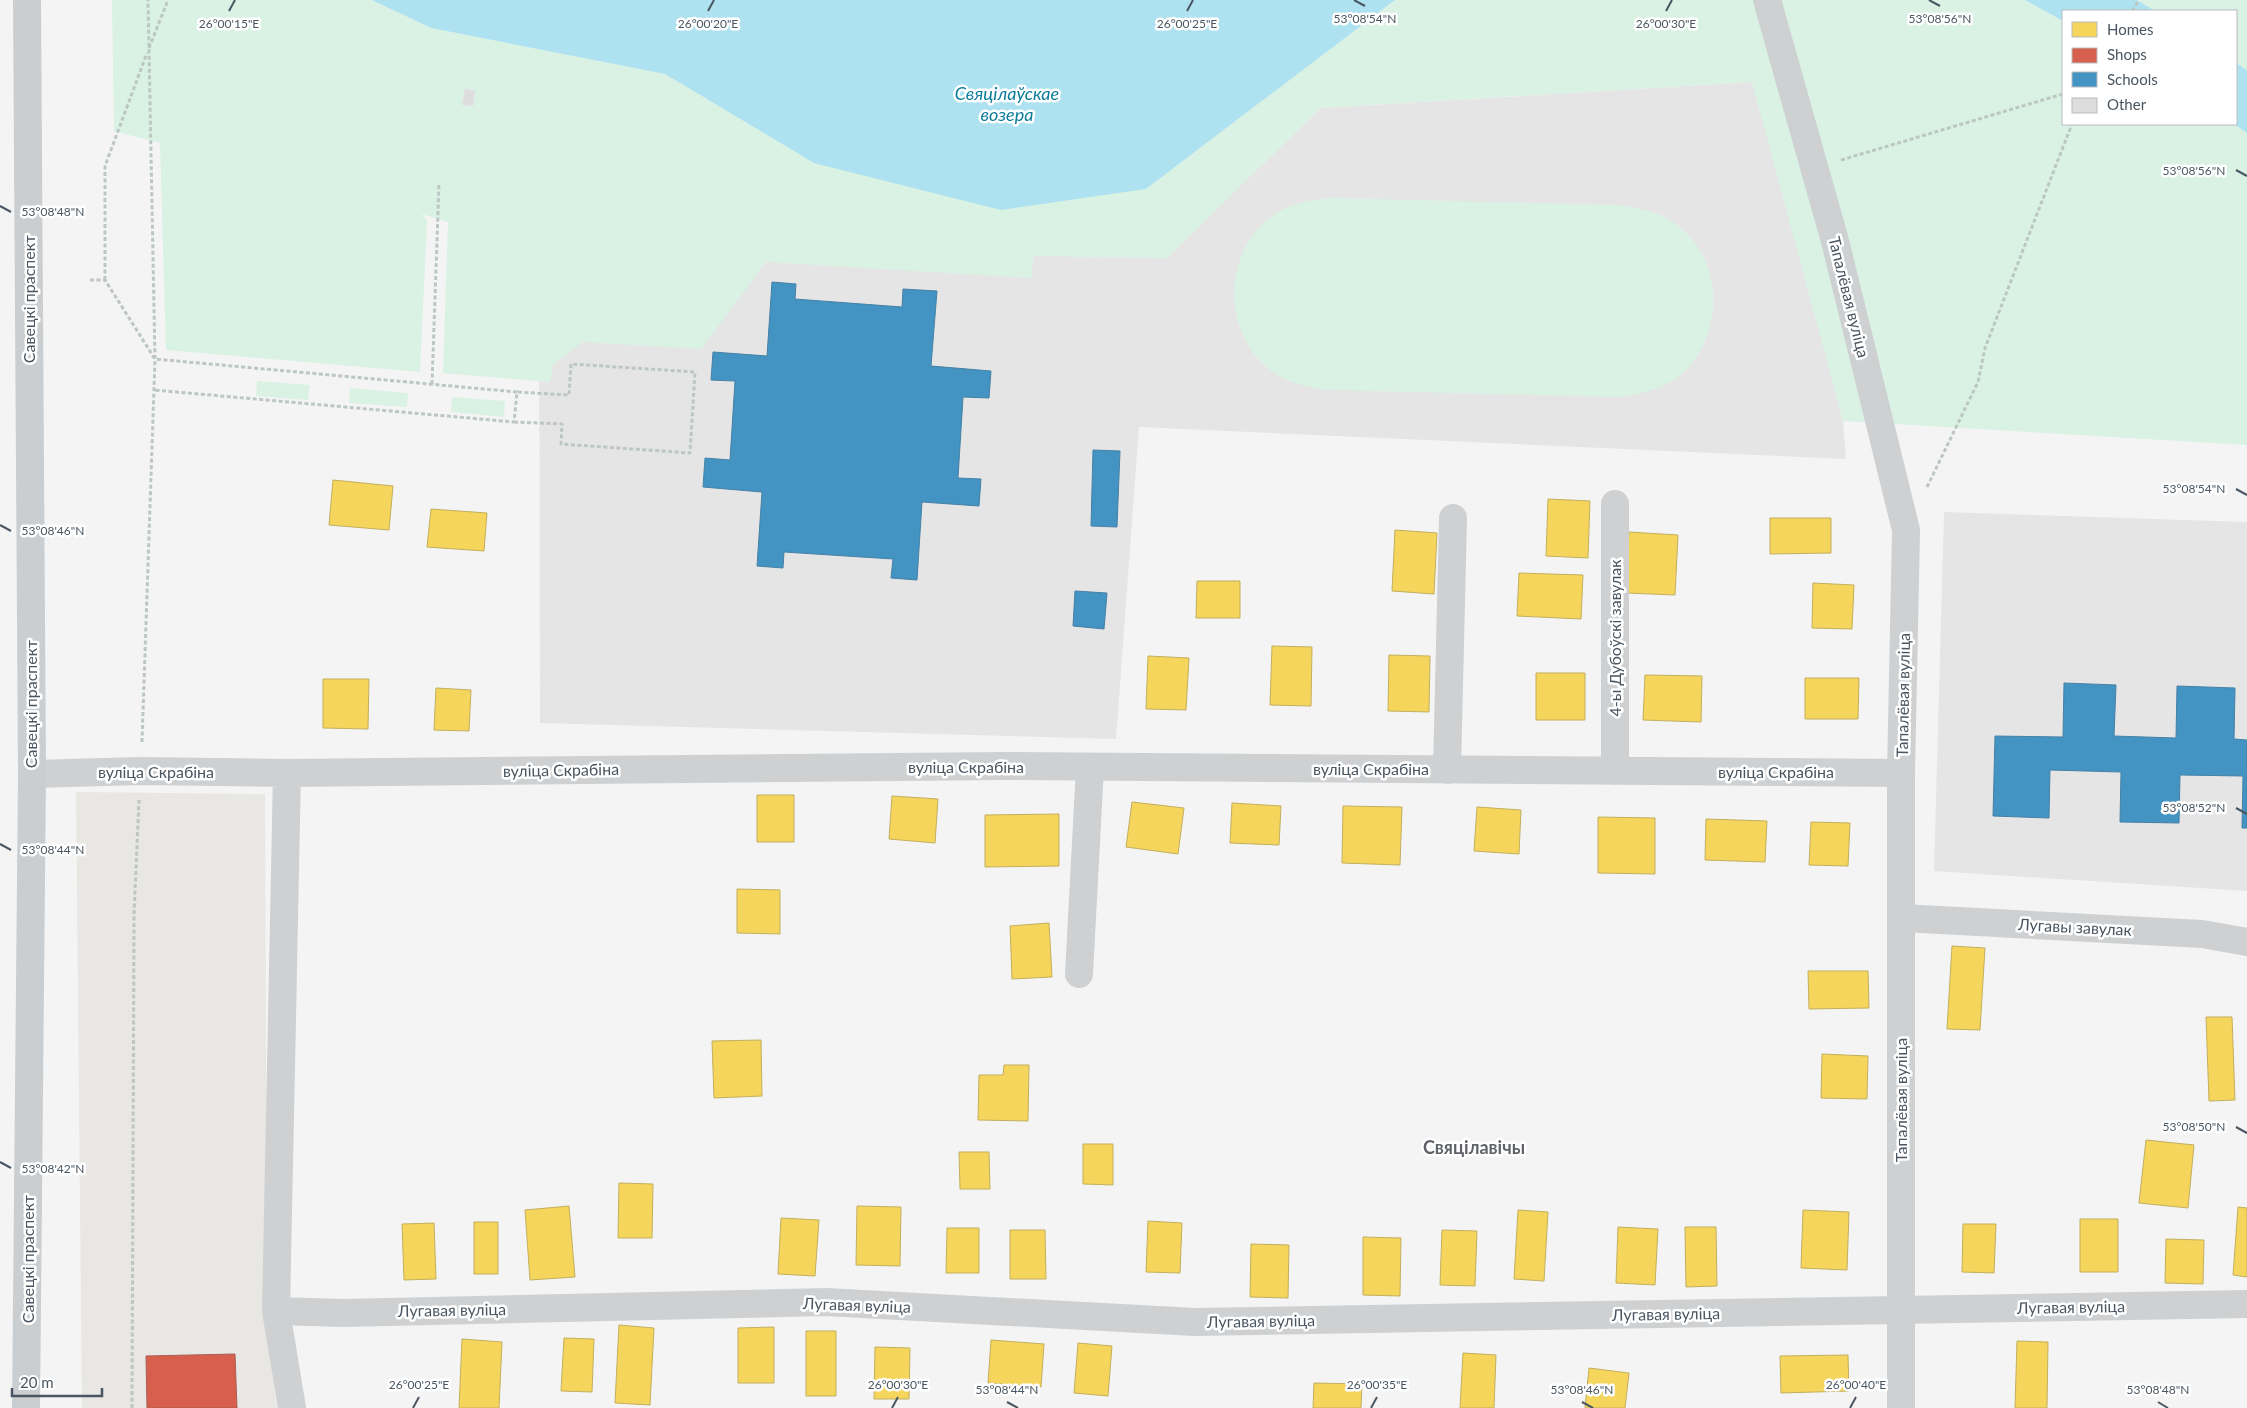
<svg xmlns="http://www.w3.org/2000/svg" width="2247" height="1408" viewBox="0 0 2247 1408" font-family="Lato,sans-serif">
<rect width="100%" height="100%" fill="#f4f4f4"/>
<path fill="#e8e7e3" d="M 76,792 L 265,794 L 267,1340 L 277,1408 L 82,1408 Z"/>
<path fill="#e6e5e6" d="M 1753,82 L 1840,386 L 1846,459 L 1139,427 L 1116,739 L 540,723 L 539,246 L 1167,258 L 1320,108 Z
M 1944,512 L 2247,522 L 2247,891 L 1934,871 Z"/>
<path fill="#d9f2e3" d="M 112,0 L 372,0 L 431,28 L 665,74 L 814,163 L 1146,189 L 1395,0 L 2025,0 L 2063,21 L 2063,124 L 2234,124 L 2247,133 L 2247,445 L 1843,421 L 1752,82 L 1320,108 L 1167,258 L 1034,256 L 1031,278 L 766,262 L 701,349 L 582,342 L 553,365 L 550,382 L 443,373 L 448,222 L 422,214 L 427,221 L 420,372 L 166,350 L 160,143 L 114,131 Z
M 2137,0 L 2247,0 L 2247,70 L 2236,63 L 2236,11 L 2155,11 Z
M 1329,198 L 1619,205 C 1635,207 1651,210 1666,218 C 1721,247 1728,325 1687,369 C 1669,388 1644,394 1618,397 L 1329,390 C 1312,388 1296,385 1281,377 C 1219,343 1218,244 1282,210 C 1297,202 1312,200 1329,198 Z
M 257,381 L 310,385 L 308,400 L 256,396 Z
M 350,388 L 408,393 L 407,407 L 349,403 Z
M 452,397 L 505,401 L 504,417 L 451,412 Z"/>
<path fill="#aee2f0" d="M 372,0 L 1395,0 L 1146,189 L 1001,210 L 814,163 L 665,74 L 431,28 Z
M 2025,0 L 2137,0 L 2155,11 L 2063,11 L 2063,21 Z
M 2236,63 L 2247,70 L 2247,133 L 2234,124 L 2236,124 Z"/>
<path fill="#f6d55c" stroke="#c2af5e" d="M 333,480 L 393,486 L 389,530 L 329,525 Z
M 1548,499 L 1590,501 L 1588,558 L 1546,556 Z
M 431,509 L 487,513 L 484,551 L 427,547 Z
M 1770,518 L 1831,518 L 1831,553 L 1770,554 Z
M 1395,530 L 1437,533 L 1434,594 L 1392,591 Z
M 1629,532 L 1678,535 L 1675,595 L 1626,593 Z
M 1519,573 L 1583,575 L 1581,619 L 1517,616 Z
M 1197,581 L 1240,581 L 1240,618 L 1196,618 Z
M 1813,583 L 1854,585 L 1852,629 L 1812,628 Z
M 1272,646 L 1312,647 L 1311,706 L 1270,705 Z
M 1389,655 L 1430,656 L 1429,712 L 1388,711 Z
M 1148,656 L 1189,658 L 1186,710 L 1146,709 Z
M 1536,673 L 1585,673 L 1585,720 L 1536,720 Z
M 1645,675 L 1702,676 L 1701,722 L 1643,720 Z
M 1805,678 L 1859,678 L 1858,719 L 1805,719 Z
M 323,679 L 369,679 L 368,729 L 323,728 Z
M 436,688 L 471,690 L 469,731 L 434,730 Z
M 757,795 L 794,795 L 794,842 L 757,842 Z
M 892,796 L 938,799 L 935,843 L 889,839 Z
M 1132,802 L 1184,808 L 1178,854 L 1126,847 Z
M 1232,803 L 1281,806 L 1279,845 L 1230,843 Z
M 1343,806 L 1402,807 L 1400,865 L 1342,863 Z
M 1477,807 L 1521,810 L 1519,854 L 1474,851 Z
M 1059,814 L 1059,866 L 985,867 L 985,815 Z
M 1598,817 L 1655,818 L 1655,874 L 1598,873 Z
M 1706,819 L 1767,821 L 1765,862 L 1705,860 Z
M 1811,822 L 1850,823 L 1848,866 L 1809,865 Z
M 737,889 L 780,890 L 780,934 L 737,933 Z
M 1049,923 L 1052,977 L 1012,979 L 1010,926 Z
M 1952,946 L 1985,948 L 1980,1030 L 1947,1029 Z
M 1808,971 L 1868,971 L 1869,1008 L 1809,1009 Z
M 2206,1017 L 2232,1017 L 2235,1100 L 2209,1101 Z
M 761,1040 L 762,1096 L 714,1098 L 712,1041 Z
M 1822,1054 L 1868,1056 L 1867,1099 L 1821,1098 Z
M 1004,1065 L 1029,1065 L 1028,1121 L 978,1120 L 979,1075 L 1003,1075 Z
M 2146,1140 L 2194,1145 L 2188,1208 L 2139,1203 Z
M 1083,1144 L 1113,1144 L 1113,1185 L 1083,1184 Z
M 959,1152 L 989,1152 L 990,1189 L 960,1189 Z
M 619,1183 L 653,1184 L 652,1238 L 618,1238 Z
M 569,1206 L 575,1277 L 530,1280 L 525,1210 Z
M 857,1206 L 901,1207 L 900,1266 L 856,1265 Z
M 2238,1207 L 2247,1208 L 2247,1277 L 2233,1275 Z
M 1518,1210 L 1548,1212 L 1544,1281 L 1514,1279 Z
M 1803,1210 L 1849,1212 L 1847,1270 L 1801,1268 Z
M 781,1218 L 819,1220 L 815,1276 L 778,1274 Z
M 2080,1219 L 2118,1219 L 2118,1272 L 2080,1272 Z
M 1148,1221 L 1182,1223 L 1180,1273 L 1146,1272 Z
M 474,1222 L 498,1222 L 498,1274 L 474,1274 Z
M 434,1223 L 436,1279 L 404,1280 L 402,1224 Z
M 1963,1224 L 1996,1224 L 1994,1273 L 1962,1272 Z
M 1618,1227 L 1658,1229 L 1655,1285 L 1616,1283 Z
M 1685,1227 L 1716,1227 L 1717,1286 L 1686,1287 Z
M 947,1228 L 979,1228 L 979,1273 L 946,1273 Z
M 1010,1230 L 1045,1230 L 1046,1279 L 1010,1279 Z
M 1442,1230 L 1477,1231 L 1475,1286 L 1440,1285 Z
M 1363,1237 L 1401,1238 L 1400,1296 L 1363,1295 Z
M 2166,1239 L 2204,1240 L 2203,1284 L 2165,1283 Z
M 1251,1244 L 1289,1245 L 1288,1298 L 1250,1297 Z
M 619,1325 L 654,1328 L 650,1405 L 615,1403 Z
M 774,1327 L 774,1383 L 738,1383 L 738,1328 Z
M 806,1331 L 836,1331 L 836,1396 L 806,1396 Z
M 564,1338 L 594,1339 L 592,1392 L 561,1391 Z
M 462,1339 L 502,1342 L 499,1408 L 459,1408 Z
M 991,1340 L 1044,1344 L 1041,1387 L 988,1383 Z
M 2017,1341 L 2048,1342 L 2047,1408 L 2015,1408 Z
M 1078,1343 L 1112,1346 L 1108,1396 L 1074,1393 Z
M 875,1347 L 910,1348 L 909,1399 L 874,1399 Z
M 1463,1353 L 1496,1355 L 1494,1408 L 1460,1408 Z
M 1848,1355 L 1849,1391 L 1781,1393 L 1780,1356 Z
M 1589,1368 L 1629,1373 L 1625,1408 L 1585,1408 Z
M 1314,1383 L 1362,1384 L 1361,1408 L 1313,1408 Z"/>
<path fill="#d6604d" stroke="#ac5d53" d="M 235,1354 L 237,1408 L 147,1408 L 146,1356 Z"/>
<path fill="#4393c3" stroke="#4581a6" d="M 772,282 L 796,284 L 795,299 L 902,307 L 903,289 L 937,291 L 931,366 L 991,371 L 989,398 L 963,397 L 958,478 L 981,479 L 979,506 L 922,502 L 917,580 L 891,578 L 893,559 L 784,552 L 783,568 L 757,566 L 762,492 L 703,487 L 705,458 L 730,460 L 735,381 L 711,380 L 713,352 L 767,356 Z
M 1093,450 L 1120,451 L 1117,527 L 1091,526 Z
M 1075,591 L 1107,593 L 1104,629 L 1073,626 Z
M 2064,683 L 2116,685 L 2114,736 L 2176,738 L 2177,686 L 2235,688 L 2234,739 L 2247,740 L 2247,828 L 2242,828 L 2243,776 L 2180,775 L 2179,823 L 2120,822 L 2121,772 L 2050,770 L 2049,818 L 1993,816 L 1995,736 L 2063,737 Z"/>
<path fill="#ddddde" stroke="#e5e6e7" d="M 465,89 L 475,91 L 473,106 L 462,105 Z"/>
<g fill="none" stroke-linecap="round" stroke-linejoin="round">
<path stroke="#bcc7c4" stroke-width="3" stroke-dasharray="4 2.5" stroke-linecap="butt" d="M 2132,11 L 2139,0
M 149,48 L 168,0
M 1841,160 L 2063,94
M 90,280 L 105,280 L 155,359 L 517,392 L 514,422 L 154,390
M 105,280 L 105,166 L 147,53
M 432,384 L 439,184
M 514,422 L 562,424 L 561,444 L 690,453 L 695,372 L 571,364 L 569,395 L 517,392
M 1927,487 L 1978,382 L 1985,348 L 2072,124
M 142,742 L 155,359 L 148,0
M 132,1408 L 134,915 L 139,800"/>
<path stroke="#ced0d2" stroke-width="28" d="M 1767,0 L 1835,241 L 1906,530 L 1901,773 L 1901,1408
M 1447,770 L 1453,518
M 1615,771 L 1615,504
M 287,773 L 276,1311 L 292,1408
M 32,774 L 141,771 L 287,773 L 1003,766 L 1901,773
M 1902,918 L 2202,934 L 2247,942
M 1079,974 L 1090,767
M 276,1311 L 344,1313 L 826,1302 L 1195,1322 L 2247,1304"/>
<path stroke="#caced1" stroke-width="28" d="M 26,1408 L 32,774 L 27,0"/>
</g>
<path fill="none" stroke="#4a5661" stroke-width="2" d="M 1354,0 L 1365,6M 1929,0 L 1940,6M 229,11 L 235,0M 708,11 L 714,0M 1187,11 L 1193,0M 1666,11 L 1672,0M 2236,170 L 2247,176M 0,206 L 11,212M 2236,489 L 2247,495M 0,525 L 11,531M 2236,808 L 2247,814M 0,844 L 11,850M 2236,1127 L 2247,1133M 0,1162 L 11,1168M 1007,1402 L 1018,1408M 1582,1402 L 1593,1408M 2158,1402 L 2168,1408M 413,1408 L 419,1397M 892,1408 L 898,1397M 1371,1408 L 1377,1397M 1850,1408 L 1856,1397"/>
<g text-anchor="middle" stroke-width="5" stroke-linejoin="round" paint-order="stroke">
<g font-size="16" fill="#4a5661" stroke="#fff">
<text transform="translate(1849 297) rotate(76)" y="6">Тапалёвая вуліца</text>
<text transform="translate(29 299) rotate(-90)" y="6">Савецкі праспект</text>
<text transform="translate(1615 638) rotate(-90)" y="6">4-ы Дубоўскі завулак</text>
<text transform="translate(1903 695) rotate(-89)" y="6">Тапалёвая вуліца</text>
<text transform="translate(31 704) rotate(-90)" y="6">Савецкі праспект</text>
<text x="966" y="773">вуліца Скрабіна</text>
<text x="1371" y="775">вуліца Скрабіна</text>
<text transform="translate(561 770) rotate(-1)" y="6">вуліца Скрабіна</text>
<text x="156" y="778">вуліца Скрабіна</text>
<text x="1776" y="778">вуліца Скрабіна</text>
<text transform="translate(2075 927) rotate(3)" y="6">Лугавы завулак</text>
<text transform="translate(1901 1100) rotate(-90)" y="6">Тапалёвая вуліца</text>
<text transform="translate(28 1259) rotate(-90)" y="6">Савецкі праспект</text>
<text transform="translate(857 1305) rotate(2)" y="6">Лугавая вуліца</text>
<text transform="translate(2071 1307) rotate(-1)" y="6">Лугавая вуліца</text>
<text transform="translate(452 1310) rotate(-1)" y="6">Лугавая вуліца</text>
<text transform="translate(1666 1314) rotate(-1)" y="6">Лугавая вуліца</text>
<text transform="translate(1261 1321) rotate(-1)" y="6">Лугавая вуліца</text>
</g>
<g font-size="18" font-style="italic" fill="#0c7c9b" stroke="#fff">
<text x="1007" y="100">Свяцілаўскае<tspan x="1007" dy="21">возера</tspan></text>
</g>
<g font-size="18" font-weight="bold" fill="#5f6368" stroke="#fff">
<text x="1474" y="1154">Свяцілавічы</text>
</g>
</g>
<g font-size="12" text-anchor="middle" fill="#4a5661" stroke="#fff" stroke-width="5" stroke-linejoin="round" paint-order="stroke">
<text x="1365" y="23">53°08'54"N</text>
<text x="1940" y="23">53°08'56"N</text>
<text x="229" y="28">26°00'15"E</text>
<text x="708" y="28">26°00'20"E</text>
<text x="1187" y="28">26°00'25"E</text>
<text x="1666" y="28">26°00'30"E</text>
<text x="2194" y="175">53°08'56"N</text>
<text x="53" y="216">53°08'48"N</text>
<text x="2194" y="493">53°08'54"N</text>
<text x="53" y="535">53°08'46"N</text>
<text x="2194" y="812">53°08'52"N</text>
<text x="53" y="854">53°08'44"N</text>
<text x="2194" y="1131">53°08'50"N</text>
<text x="53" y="1173">53°08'42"N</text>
<text x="419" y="1389">26°00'25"E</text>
<text x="898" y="1389">26°00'30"E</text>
<text x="1377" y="1389">26°00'35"E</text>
<text x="1856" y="1389">26°00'40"E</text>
<text x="1007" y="1394">53°08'44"N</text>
<text x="1582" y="1394">53°08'46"N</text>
<text x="2158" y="1394">53°08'48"N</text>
</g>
<rect x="2062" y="10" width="175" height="115" fill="#ffffff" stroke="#b7bbc0"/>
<rect x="2072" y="22" width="25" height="15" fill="#f6d55c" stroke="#b7bbc0"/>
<text x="2107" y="35" font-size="15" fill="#4a5661">Homes</text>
<rect x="2072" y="48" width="25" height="15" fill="#d6604d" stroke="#b7bbc0"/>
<text x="2107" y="60" font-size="15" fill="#4a5661">Shops</text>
<rect x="2072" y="72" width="25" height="15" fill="#4393c3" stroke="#b7bbc0"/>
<text x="2107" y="85" font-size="15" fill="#4a5661">Schools</text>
<rect x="2072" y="98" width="25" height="15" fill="#ddddde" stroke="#b7bbc0"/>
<text x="2107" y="110" font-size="15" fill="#4a5661">Other</text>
<path d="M12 1388v8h90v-8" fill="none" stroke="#4a5661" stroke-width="2.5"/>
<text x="20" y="1388" font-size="15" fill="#4a5661" stroke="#ffffff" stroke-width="4" paint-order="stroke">20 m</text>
</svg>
